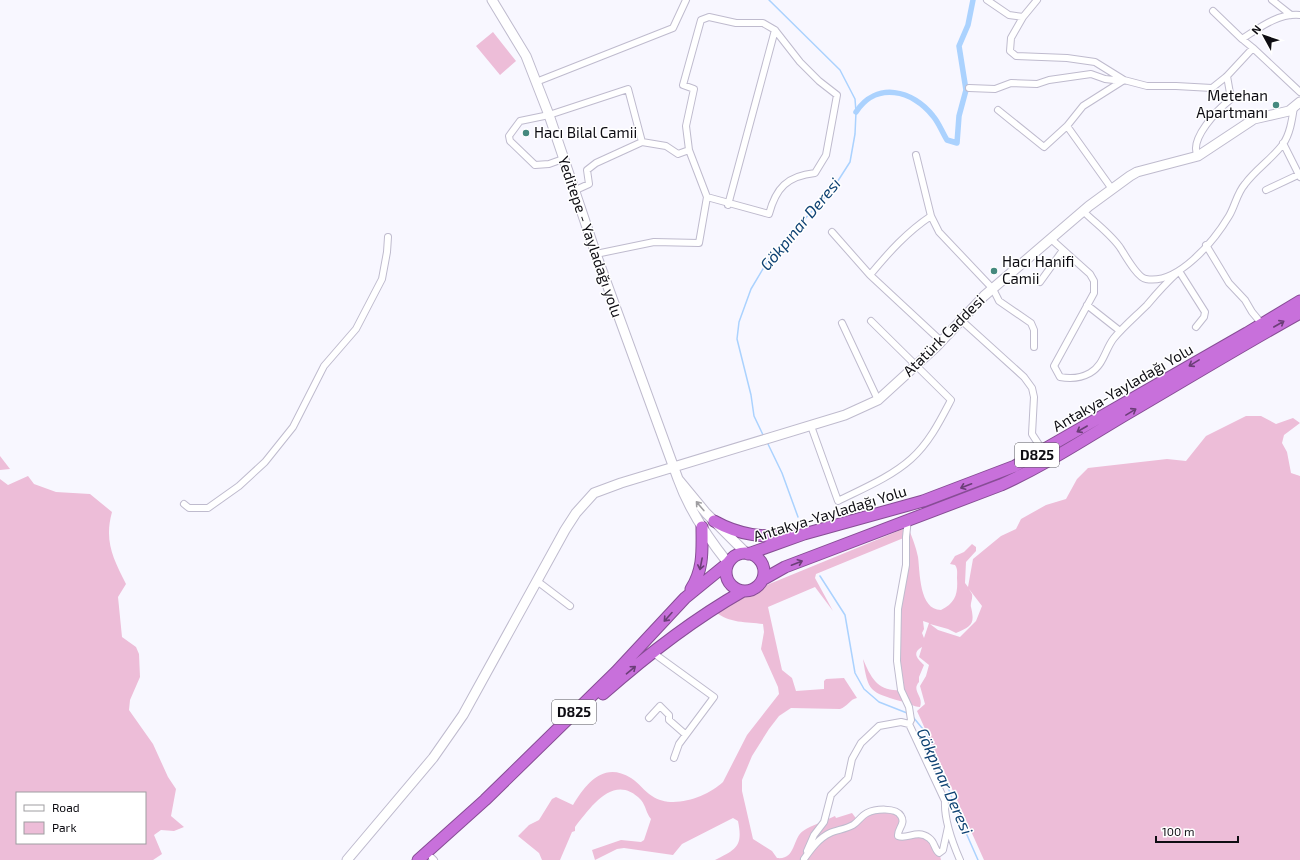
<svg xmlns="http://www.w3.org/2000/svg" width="1300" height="860" viewBox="0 0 1300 860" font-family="'Exo 2',sans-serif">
<rect width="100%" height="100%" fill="#f8f7ff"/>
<path fill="#edbdd8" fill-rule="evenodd" d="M 493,32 L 516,61 L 500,75 L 476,46 Z
M 1246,416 L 1261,416 L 1276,424 L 1293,418 L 1300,423 L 1284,435 L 1282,443 L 1287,452 L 1291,473 L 1300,476 L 1300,860 L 984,860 L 917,711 L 925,704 L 920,686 L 926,676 L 929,665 L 919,657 L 922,647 C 911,653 918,659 924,665 L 919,677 L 919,682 C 911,691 924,696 920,707 C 914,707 906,702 900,701 C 870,692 868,692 863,659 C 871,678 878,692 901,690 L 898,669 L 906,537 L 816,574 L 815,578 L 833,611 L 815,587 L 768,607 L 782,670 L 792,678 L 796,691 L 824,689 L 824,681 L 826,679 L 844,678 L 857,698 C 850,699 847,707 840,709 L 791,708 L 779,716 L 769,729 L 752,756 L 742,780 L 742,791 L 753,839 L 772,851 L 777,858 C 796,860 792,839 803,831 C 812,825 825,821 835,816 L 836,818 L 852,813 L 858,821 L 864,815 L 886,810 L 902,817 L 898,835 L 923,835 L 940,856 L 941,860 L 715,860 C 737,849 743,846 738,821 L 733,818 L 682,844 L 673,855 L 624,848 L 617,849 L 595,860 L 592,850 L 621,840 L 641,842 L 644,840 L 651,819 C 646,813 646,806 641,800 C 614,772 591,807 575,827 L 575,831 L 572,832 L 560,860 L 542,860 L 539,853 L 518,836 L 529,825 L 539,820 L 552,799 L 556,797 L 573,805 C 586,784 603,761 631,778 C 639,783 644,791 652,796 C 672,810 707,797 723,782 L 747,735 L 779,694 L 778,687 L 761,649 L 764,632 L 763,624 C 747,622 728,623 716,612 L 762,587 L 908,527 C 912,537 916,547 918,557 C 920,572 919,610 941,610 C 956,603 958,593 957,578 C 957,573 958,569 955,565 L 950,564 L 955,556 L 964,552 L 972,544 L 976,547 L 976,551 L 966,562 L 965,583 L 968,587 L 973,559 L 1001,536 L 1016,529 L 1021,519 L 1046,505 L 1066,499 L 1077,479 L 1088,468 L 1167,459 L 1186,461 L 1206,436 ZM 969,589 L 982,606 L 976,621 L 960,637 L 938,630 L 930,624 L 948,629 L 956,633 C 972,626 975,624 971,607 C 970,603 973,599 972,594 C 971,592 970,591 969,589 ZM 923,621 L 929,623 L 924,638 L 922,633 L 924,629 Z
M 0,456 L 10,469 L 0,470 Z
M 28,476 L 34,484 L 56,492 L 90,494 L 112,512 C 104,541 113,558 126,584 L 118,597 L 122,637 L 136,647 L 139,654 L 140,677 L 130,700 L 129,710 L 153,744 L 168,777 L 176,789 L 171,816 L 184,827 L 174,831 L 161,830 L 154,835 L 162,854 L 153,860 L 0,860 L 0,479 L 8,485 ZM 17,793 L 145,793 L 145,843 L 17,843 Z"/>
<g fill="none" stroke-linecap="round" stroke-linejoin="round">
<path stroke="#abd2fe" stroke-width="1.5" d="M 764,437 L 754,416 L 751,395 L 737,339 L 739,322 L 751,289 L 770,257 L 834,187 L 850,162 L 855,134 L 856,112 L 855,99 L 840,70 L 769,0
M 767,442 L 782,473 L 798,517
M 820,576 L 845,615 L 855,673 L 864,689 L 879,702 L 907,713
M 913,717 L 927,734 L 963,826 L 978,860"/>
<path stroke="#abd2fe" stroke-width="5.5" d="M 856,112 C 876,81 913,90 933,116 C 939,123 942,132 947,140 L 957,143 L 959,116 L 966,90 L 959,46 L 968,25 L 973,0"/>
<g stroke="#bfbbce" stroke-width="8">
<path id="street" d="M 987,0 L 1009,15 L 1023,17 L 1037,0
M 1272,0 L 1291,15
M 1213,11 L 1242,39
M 1023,17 L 1011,38 L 1010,51 L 1016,56 L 1067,58 L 1095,62 L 1124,80 L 1147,86 L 1176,86 L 1212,88 L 1227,76 L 1253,48 L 1300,92
M 1253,48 L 1242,39 C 1259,28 1278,13 1300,15
M 536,82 L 673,28 L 686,0
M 969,88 L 995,89 L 1011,83 L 1037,84 L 1049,80 L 1091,74 L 1105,79 L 1123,81
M 998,110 L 1044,147 L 1067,126 L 1083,106 L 1124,80
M 1067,126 L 1112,189
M 1283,143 L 1300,177
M 916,155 L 931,216 L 939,232 L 993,289 L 999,301 L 1031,323 L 1034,330 L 1034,347
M 1198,156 C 1188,140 1218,109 1231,99 L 1227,76
M 563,159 L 549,164 L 535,165 L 510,141 L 509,136 L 520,121 L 549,115 L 628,89 L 642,142 L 666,146 L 678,154 L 689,150 L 686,126 L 694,89 L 683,85 L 701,20 L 709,17 L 736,23 L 763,23 L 775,30 L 800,62 L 819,81 L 837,95 L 826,155 L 815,173 C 787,176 776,188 769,214 L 707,197 L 689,150
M 1266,190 L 1300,174
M 574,193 L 578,189 L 589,184 L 587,170 L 596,163 L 642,142
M 728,205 L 775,30
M 1083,211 C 1095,223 1112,235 1121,249 C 1126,257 1138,278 1146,279 C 1178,285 1214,241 1229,216 C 1235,206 1237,193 1245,184 C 1256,169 1272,159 1283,144 C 1290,134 1292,120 1294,107
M 832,232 L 870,275 L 941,341
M 1051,239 L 1090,274 L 1094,281 L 1094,293 L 1054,366 L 1060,377 C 1070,379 1081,378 1090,373 C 1104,365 1105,349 1114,338 C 1124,326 1136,316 1147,305 C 1157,293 1167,282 1179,271 L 1205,312 L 1204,317 L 1196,327
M 1206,245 L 1229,283 L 1245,300 L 1252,312 L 1262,324
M 596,254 L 654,242 L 699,243 L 707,197
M 870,275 C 889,252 907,232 931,216
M 1040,282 L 1063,250
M 1087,305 L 1120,331
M 961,320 L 1024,377 L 1032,388 L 1034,397 L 1032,434 L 1043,451
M 842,323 L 878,400
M 811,426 L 838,501 C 862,489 891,477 911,459 C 929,443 940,421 951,400 L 871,321
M 184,504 L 189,508 L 208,508 L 239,486 L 265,462 L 293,427 L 324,366 L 356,329 L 382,279 L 387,252 L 388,237
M 908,519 L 906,537 L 906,565 L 898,609 L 897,661 L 901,690 L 909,707 L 911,720 L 909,724 L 945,801 C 944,819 953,844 960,860
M 537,581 L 570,606
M 652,652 L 714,697 L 679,744 L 674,758
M 649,718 L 660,706 L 669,715 L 669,720 L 685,734
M 807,851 L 814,835 L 824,822 L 831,795 L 848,778 L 852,759 L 861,743 L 879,726 L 901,722 L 909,724
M 432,858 L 434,860
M 804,859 C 811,849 819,838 830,833 C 837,830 846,829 853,825 C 858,822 861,816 867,813 C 875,809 896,807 901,816 C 906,824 897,829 898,836 C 907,840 917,829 929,838 C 935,842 934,849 939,853 L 943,850 L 948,827"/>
</g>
<g stroke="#bfbbce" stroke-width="11">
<path id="secondary" d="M 492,0 L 526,56 L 549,115 L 596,254 L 678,479
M 728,563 C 708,538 689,510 678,479 L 706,513 L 747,554
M 347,860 L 433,758 L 463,715 L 565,530 L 576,513 L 594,493 L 621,483 L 845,415 L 878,400 L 936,347 L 984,296 L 1089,206 L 1130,176 L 1137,172 L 1198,156 L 1254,119 L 1289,111 L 1300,102"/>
</g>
<g stroke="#874d95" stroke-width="13">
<path id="highway" d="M 714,521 C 739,535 763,538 792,535
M726 572a19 19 0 1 1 38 0a19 19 0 1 1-38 0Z
M 748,554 L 804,534 L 923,501 L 1015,466 L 1247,333 L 1300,301
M 762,580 L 785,567 L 1001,485 C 1043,466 1080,442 1120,418 C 1180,383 1239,347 1300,313
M 691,589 C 704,569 702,549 702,527
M 603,694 C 647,655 692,620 743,591
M 418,860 L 485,800 L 616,672 L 685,598 L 728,563"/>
</g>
<use href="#street" stroke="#fff" stroke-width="6"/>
<use href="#secondary" stroke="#fff" stroke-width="9"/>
<use href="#highway" stroke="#c870db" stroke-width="11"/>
</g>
<defs><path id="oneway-shaft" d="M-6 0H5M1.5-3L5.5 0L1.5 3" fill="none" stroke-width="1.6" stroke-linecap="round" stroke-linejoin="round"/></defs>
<g stroke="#6b3e77">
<use href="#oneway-shaft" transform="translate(1279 324) rotate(-30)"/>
<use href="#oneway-shaft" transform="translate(1194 363) rotate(149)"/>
<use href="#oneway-shaft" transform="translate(1131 412) rotate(-31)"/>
<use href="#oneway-shaft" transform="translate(1082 429) rotate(150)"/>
<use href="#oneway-shaft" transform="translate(966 486) rotate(159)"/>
<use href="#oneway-shaft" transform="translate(797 563) rotate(-21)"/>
<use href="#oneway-shaft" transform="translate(701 564) rotate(101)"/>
<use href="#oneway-shaft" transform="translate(668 617) rotate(132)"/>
<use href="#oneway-shaft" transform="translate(631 670) rotate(-40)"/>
</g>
<use stroke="#9f9ea1" href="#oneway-shaft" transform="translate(700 506) rotate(-130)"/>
<g fill="#45897e" stroke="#fff" stroke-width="1.5">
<circle cx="1276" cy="105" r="4"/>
<circle cx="526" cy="133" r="4"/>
<circle cx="994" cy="271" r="4"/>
</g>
<g text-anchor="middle" stroke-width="3" stroke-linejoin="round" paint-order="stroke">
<g fill="#fff" stroke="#56565a" stroke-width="1">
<rect x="1015" y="443" width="44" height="24" rx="3"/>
<rect x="552" y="700" width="44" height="24" rx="3"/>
</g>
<g font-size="14" font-weight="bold" fill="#0e0d13">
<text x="1037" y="460">D825</text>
<text x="574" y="717">D825</text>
</g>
<g font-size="15" fill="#0e0d13" stroke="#fff" text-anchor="start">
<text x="1268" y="101" text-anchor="end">Metehan<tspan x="1268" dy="17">Apartmanı</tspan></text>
<text x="534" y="138">Hacı Bilal Camii</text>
<text x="1002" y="267">Hacı Hanifi<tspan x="1002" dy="17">Camii</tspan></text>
</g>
<g font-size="15" fill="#0e0d13" stroke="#fff">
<text transform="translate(590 237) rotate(71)" y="5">Yeditepe - Yayladağı yolu</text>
<text transform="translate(944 336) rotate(-45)" y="5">Atatürk Caddesi</text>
<text transform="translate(1123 388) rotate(-30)" y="5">Antakya-Yayladağı Yolu</text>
<text transform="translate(830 514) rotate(-17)" y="5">Antakya-Yayladağı Yolu</text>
</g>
<g font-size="16" font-style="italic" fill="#0e4273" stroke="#fff">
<text transform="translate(800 224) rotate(-50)" y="6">Gökpınar Deresi</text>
<text transform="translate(945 781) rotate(66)" y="6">Gökpınar Deresi</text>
</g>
</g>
<rect x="16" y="792" width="130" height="52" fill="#ffffff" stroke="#9f9ea1"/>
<rect x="24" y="805" width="20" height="6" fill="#ffffff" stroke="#9f9ea1"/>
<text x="52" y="812" font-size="12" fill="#0e0d13">Road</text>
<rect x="24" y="822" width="20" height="12" fill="#edbdd8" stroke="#9f9ea1"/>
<text x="52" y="832" font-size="12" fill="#0e0d13">Park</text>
<g transform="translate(1264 36) rotate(310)" stroke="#ffffff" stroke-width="3" paint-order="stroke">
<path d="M0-3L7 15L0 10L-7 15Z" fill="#0e0d13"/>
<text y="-6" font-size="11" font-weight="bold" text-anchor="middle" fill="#0e0d13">N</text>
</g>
<path d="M1156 836v6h82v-6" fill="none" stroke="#0e0d13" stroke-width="2"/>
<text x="1162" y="836" font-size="12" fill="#0e0d13" stroke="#ffffff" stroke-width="3" paint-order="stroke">100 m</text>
</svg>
